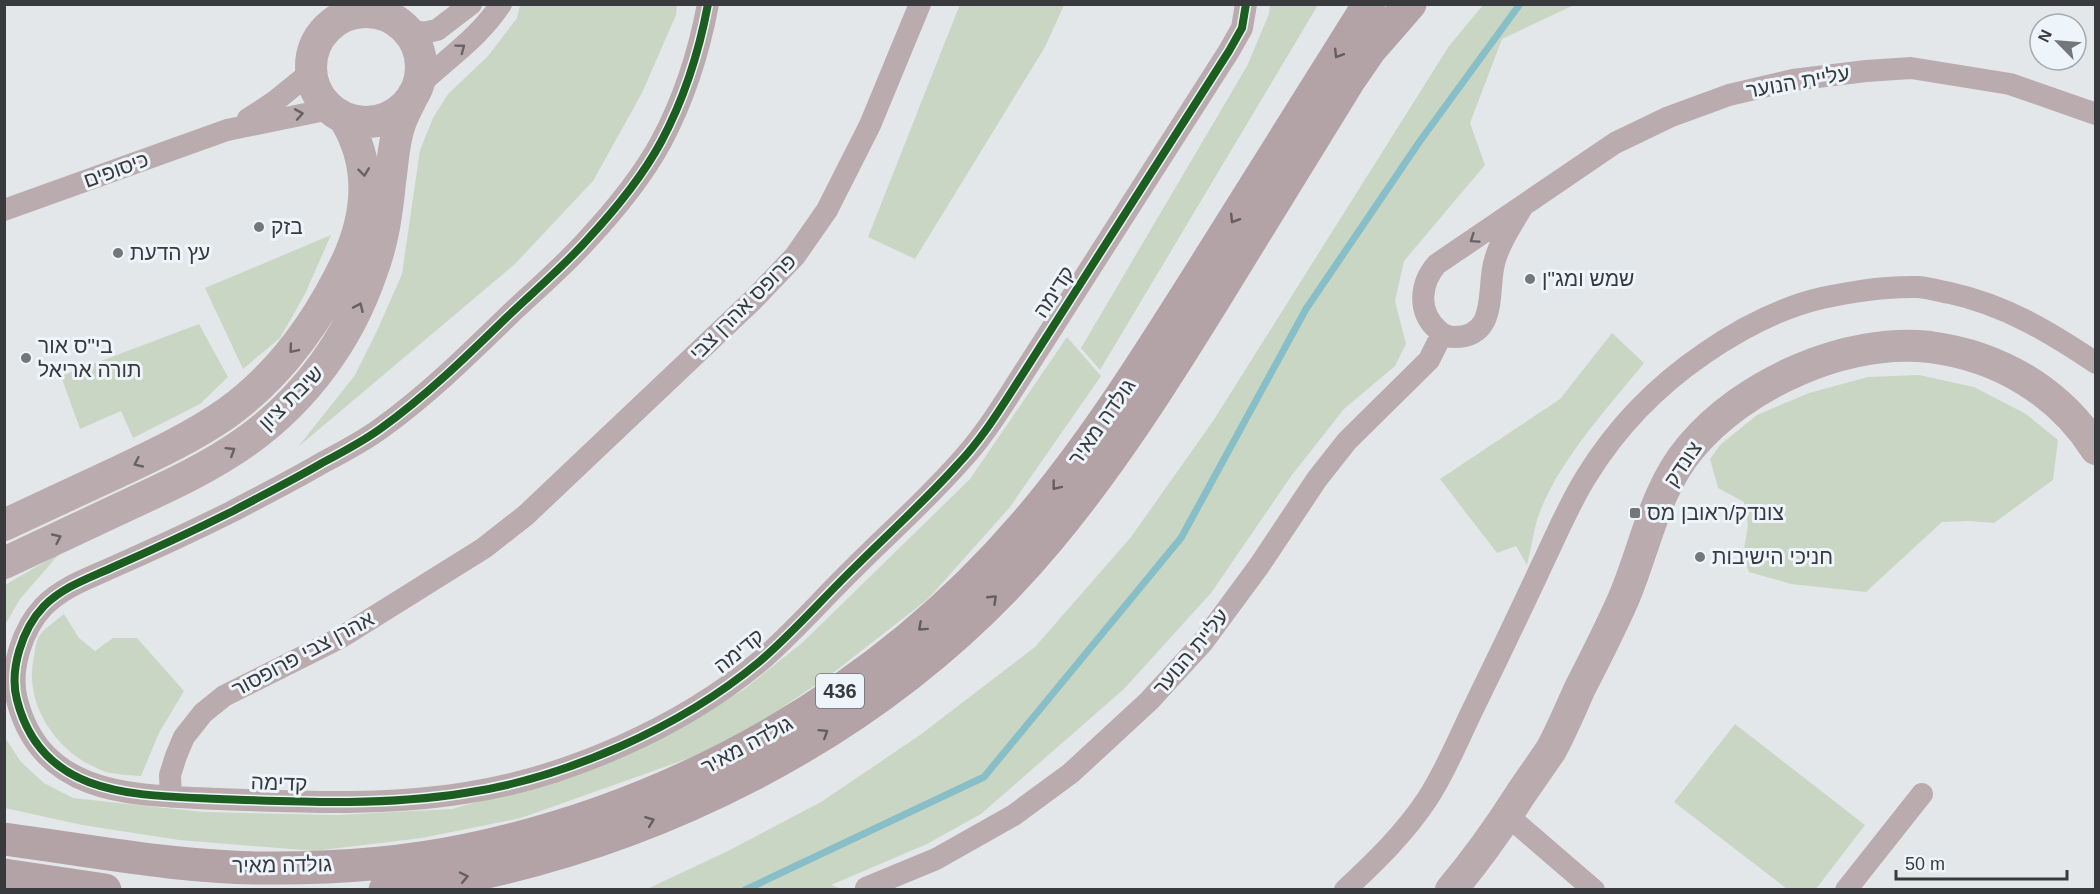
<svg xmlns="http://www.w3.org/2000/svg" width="2100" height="894" viewBox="0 0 2100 894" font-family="Arial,'Noto Sans Hebrew',sans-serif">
<rect width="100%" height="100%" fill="#e4e7ea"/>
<path fill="#cad6c4" d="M 960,4 L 1064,5 L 1045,47 L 915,259 L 868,237 Z
M 520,5 L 677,5 L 676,15 L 642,93 L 593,181 L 515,264 L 298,447 L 355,375 L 376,333 L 402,274 L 420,150 L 433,118 L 448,94 L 488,56 L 517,18 Z
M 1270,5 L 1318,5 L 1100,370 L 1081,348 L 1247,66 L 1269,14 Z
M 1483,5 L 1574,5 L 1502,39 L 1470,123 L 1485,165 L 1404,261 L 1395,301 L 1406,344 L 1395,366 L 1344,409 L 1292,475 L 1211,593 L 1124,689 L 981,814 L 927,844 L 831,885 L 842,889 L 647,889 L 728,851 L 821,802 L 920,735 L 1035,647 L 1131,537 L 1213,421 L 1449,46 Z
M 331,235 L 305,294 L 280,338 L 243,369 L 205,288 Z
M 199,324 L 228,377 L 200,404 L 133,438 L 121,411 L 80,429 L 61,376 Z
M 1612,333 L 1644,363 C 1607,409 1556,463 1537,520 C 1533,534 1531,550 1527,565 L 1516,546 L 1497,553 L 1440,479 L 1560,399 Z
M 1067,337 L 1101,376 L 1010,507 L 928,599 L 829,676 L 765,719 L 701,754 L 521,818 L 422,838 L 314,851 L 179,840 L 82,825 L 5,808 L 4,736 L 21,762 L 44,783 L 73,798 L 203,812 L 337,815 L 452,809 L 512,792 L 668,735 L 743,690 L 802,643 L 970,479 Z
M 1919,375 L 1974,387 L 2026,414 L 2058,440 L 2053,480 L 1994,523 L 1969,521 L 1942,522 L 1866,592 L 1791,584 L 1749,572 L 1743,556 L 1748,525 L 1744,502 L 1718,488 L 1710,459 L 1720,445 L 1757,415 L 1809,393 L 1868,377 Z
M 60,553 L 20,599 L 5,625 L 5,585 Z
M 64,614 L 79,638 L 95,651 L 113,638 L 137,638 L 184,691 L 159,733 L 141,776 C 129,775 112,775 101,770 C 57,753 23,704 34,657 C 35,650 36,640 40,635 C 46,627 56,621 64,614 Z
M 1735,724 L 1865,825 L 1816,889 L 1787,889 L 1674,802 Z"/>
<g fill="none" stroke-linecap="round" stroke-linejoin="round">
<path stroke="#88bec8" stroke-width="7" d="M 745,890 L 984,777 L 1181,538 L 1306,309 L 1420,141 L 1520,4"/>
<path stroke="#baacae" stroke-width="22" d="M 708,4 C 699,52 684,99 661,142 C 642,177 614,211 587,240 C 562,268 533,292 506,318 C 466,357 426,396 380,429 C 362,442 341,453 322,463 C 293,480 263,495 233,511 C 193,531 152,550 111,568 C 87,579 63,587 44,606 C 22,629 9,670 17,700 C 42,798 136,795 219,799 C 301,802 384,806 465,793 C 566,778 681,727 759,662 C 792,634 823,598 855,567 C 889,533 926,500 958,464 C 981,440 999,411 1017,383 L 1229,51 L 1242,28 L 1246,4
M 404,27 L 422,33 L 437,30 L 471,4
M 417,87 C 446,59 479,38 501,4
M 248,119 L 274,102 L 311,72
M 1523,206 C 1513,223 1500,241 1495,260 C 1486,287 1500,337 1454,337 C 1448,337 1442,334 1438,330 C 1417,312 1420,283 1437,264 L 1615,143 L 1669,117 L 1729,95 L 1793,80 L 1866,71 L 1911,68 L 2010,84 L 2096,114
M 4,210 L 227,130 L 330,109
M 171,797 L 170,775 L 176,756 L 184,737 L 203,713 L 224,696 L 340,638 L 484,548 L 526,515 L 753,300 L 795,256 L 827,210 L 870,125 L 920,4
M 1507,815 L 1594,890
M 866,888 L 936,859 L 1014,815 L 1071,773 L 1149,701 L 1203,642 L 1259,566 L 1317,479 L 1347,441 L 1429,360 L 1442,334
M 1345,890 C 1376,861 1405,833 1428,798 C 1446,770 1458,740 1472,711 C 1495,664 1518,616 1540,569 C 1555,538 1568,506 1586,477 C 1616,428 1658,385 1705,353 C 1741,328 1779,308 1822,298 C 1854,291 1886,286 1918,287 C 1929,288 1940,291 1950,293 C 2005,305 2050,332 2096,363
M 1846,890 L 1922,794"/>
<path stroke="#baabae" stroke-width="32" d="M311 67a55 55 0 1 1 110 0a55 55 0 1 1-110 0Z
M 4,525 C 43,507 81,489 120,471 C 156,454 194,436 227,413 C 281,374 319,320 347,261 C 369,213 372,163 344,118
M 4,563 C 47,543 90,523 132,503 C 171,485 212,466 248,440 C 306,398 349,339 372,271 C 383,242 387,213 390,182 C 393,163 393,143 400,124 C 403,114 409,105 413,95
M 1451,890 C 1477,859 1499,828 1520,795 C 1530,780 1541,765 1551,750 C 1562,730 1571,708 1580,688 C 1595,659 1610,629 1623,600 C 1645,549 1654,491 1690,448 C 1744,383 1846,338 1930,347 C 1998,356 2058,390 2096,449"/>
<path stroke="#b3a2a6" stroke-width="33" d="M 4,839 C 94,851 184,869 275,868 C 338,868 405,863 467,850 C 682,805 882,691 1025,524 C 1092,446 1146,359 1201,272 C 1257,183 1313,94 1369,4
M 4,875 L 105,890
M 385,890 C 637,857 884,736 1048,540 C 1113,462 1167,376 1220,290 C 1263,220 1306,151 1348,82 L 1370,50 L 1410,4"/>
<g stroke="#eef5fa" stroke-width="11">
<path id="cycleway" d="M 708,4 C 699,52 684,99 661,142 C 642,177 614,211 587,240 C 562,268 533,292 506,318 C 466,357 426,396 380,429 C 362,442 341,453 322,463 C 293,480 263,495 233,511 C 193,531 152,550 111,568 C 87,579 63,587 44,606 C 22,629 9,670 17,700 C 42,798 136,795 219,799 C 301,802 384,806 465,793 C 566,778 681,727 759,662 C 792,634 823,598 855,567 C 889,533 926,500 958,464 C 981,440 999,411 1017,383 L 1229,51 L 1242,28 L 1246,4"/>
</g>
<use href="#cycleway" stroke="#1b5e20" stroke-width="8"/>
</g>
<defs><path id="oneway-chevron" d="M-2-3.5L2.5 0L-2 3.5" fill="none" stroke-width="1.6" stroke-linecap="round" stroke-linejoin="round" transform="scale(1.5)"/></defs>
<g stroke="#666265">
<use href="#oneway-chevron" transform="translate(461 48) rotate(-37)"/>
<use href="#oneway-chevron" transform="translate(299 114) rotate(-10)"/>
<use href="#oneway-chevron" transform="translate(364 172) rotate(83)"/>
<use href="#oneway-chevron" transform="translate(1474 239) rotate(146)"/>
<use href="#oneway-chevron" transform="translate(359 307) rotate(-66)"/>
<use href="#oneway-chevron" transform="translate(293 349) rotate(130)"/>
<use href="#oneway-chevron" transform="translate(231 451) rotate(-32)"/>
<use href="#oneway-chevron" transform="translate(138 463) rotate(155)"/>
<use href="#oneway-chevron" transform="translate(57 538) rotate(-25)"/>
</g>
<g stroke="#635e62">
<use href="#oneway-chevron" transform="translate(1338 54) rotate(122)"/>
<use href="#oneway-chevron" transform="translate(1234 219) rotate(122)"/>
<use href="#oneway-chevron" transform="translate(1056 486) rotate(128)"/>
<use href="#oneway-chevron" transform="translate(993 599) rotate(-44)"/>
<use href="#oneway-chevron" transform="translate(922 627) rotate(138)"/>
<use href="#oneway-chevron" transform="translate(824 733) rotate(-32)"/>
<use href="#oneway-chevron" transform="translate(650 821) rotate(-21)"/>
<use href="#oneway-chevron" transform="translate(464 877) rotate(-12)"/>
</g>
<g fill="#74777a" stroke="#eef5fa" stroke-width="2">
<circle cx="259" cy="227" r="6"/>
<circle cx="118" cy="253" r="6"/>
<circle cx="1530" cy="279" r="6"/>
<circle cx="26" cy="358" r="6"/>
<rect x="1629" y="507" width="12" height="12" rx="3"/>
<circle cx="1700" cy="557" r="6"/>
</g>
<g text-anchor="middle" stroke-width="6" stroke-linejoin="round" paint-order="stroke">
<rect fill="#eef5fa" stroke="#6f7276" stroke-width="1.5" x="816" y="674" width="48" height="34" rx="4.5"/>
<g font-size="20" font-weight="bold" fill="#383a3d">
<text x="840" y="698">436</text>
</g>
<g font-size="21" fill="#383a3d" stroke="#eef5fa">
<text transform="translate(1798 82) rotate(-10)" y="7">עליית הנוער</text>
<text transform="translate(116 170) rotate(-20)" y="7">כיסופים</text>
<text transform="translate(1054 292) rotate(-57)" y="7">קדימה</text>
<text transform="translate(743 307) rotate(-45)" y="7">פרופס אהרן צבי</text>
<text transform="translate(291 398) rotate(-45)" y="7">שיבת ציון</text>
<text transform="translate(1102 422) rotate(-55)" y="7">גולדה מאיר</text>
<text transform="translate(1683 464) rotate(-56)" y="7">צונדק</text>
<text transform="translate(739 651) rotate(-39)" y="7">קדימה</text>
<text transform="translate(1191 652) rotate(-50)" y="7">עליית הנוער</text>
<text transform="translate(303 654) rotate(-28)" y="7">אהרן צבי פרופסור</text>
<text transform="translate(747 745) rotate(-28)" y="7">גולדה מאיר</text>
<text transform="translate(279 783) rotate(2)" y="7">קדימה</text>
<text transform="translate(282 865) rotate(-1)" y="7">גולדה מאיר</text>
</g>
<g font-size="21" fill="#383a3d" stroke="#eef5fa" text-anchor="start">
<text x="271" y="234">בזק</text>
<text x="130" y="260">עץ הדעת</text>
<text x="1542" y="286">שמש ומג"ן</text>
<text x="38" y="353">בי"ס אור<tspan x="38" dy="24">תורה אריאל</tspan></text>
<text x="1647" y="520">צונדק/ראובן מס</text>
<text x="1712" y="564">חניכי הישיבות</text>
</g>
</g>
<rect width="2100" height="894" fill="none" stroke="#383a3d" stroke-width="12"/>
<g transform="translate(2058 42) rotate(295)"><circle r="28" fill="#eef5fa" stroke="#a5aaae" stroke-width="1.5"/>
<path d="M0-4.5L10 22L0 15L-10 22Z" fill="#74777a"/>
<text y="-9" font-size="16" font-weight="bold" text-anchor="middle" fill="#383a3d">N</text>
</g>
<path d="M1896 870v9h171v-9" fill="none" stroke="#383a3d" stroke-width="3"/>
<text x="1905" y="870" font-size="18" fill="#383a3d" stroke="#eef5fa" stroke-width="4.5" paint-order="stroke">50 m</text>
</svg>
